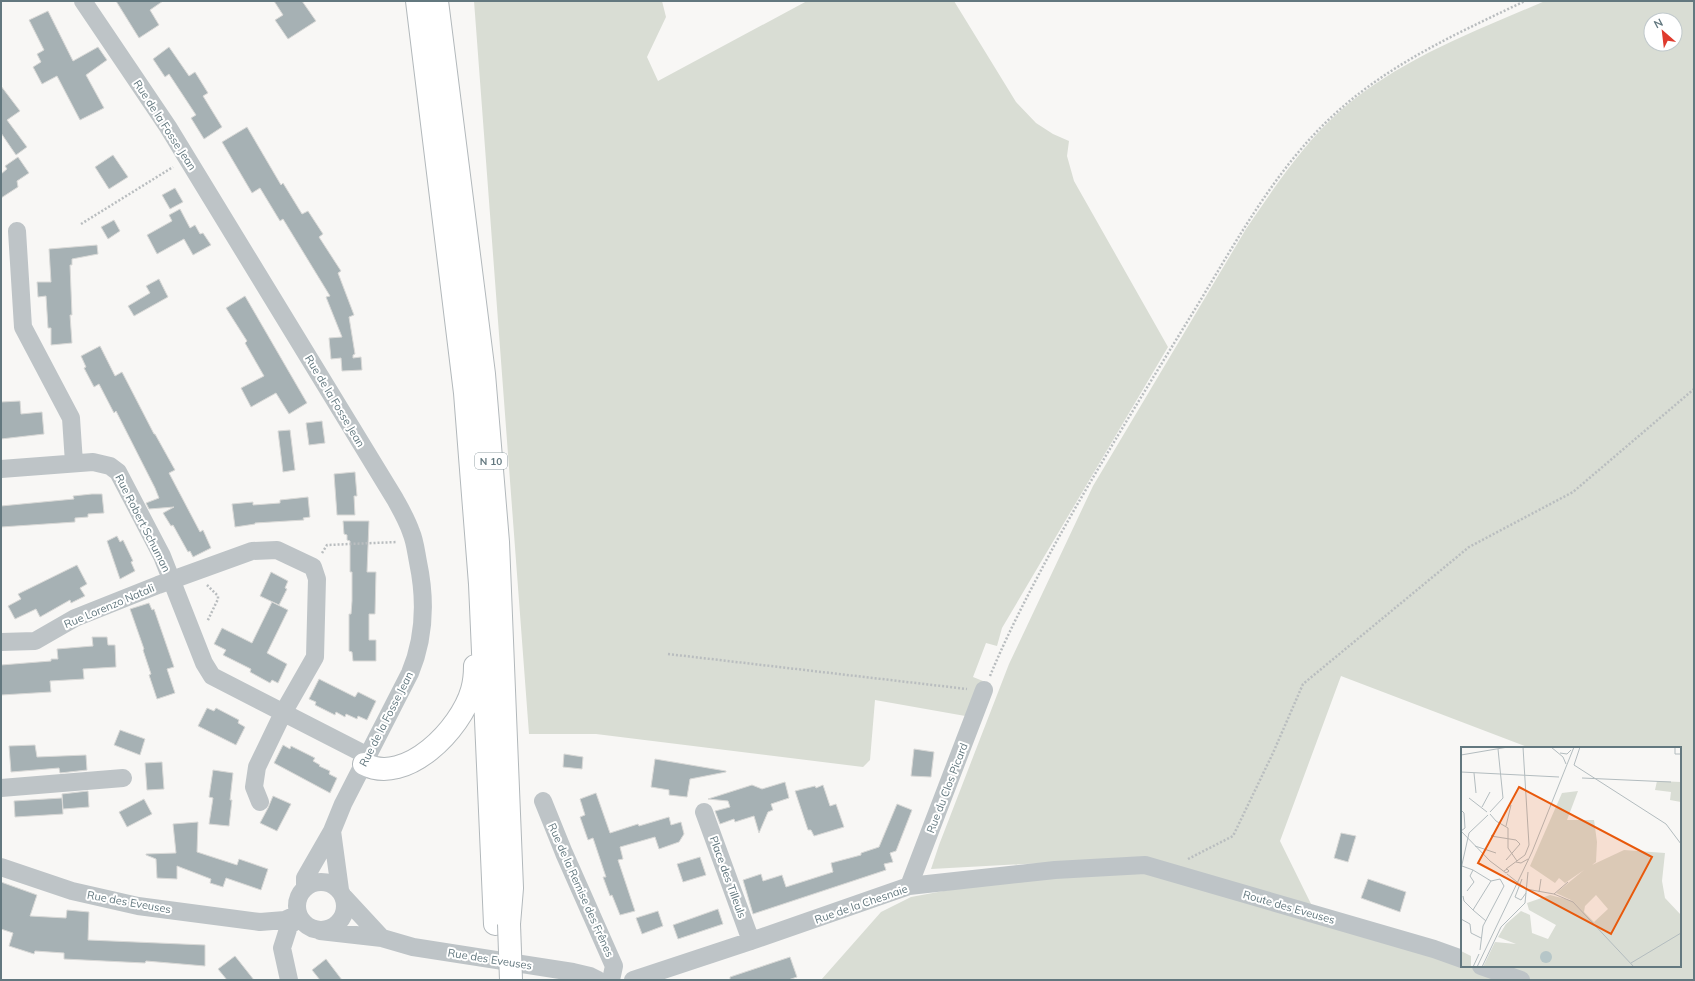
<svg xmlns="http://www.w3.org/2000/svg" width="1695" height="981" viewBox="0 0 1695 981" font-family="Mulish,sans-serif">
<rect width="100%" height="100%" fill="#f8f7f5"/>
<path fill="#d9ddd4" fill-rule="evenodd" d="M 474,1 L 662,1 L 666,17 L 647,57 L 658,81 L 807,1 L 954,1 L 1016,102 L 1036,123 L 1053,134 L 1069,141 L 1067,156 L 1074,181 L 1168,347 L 1002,628 L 997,646 L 986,643 L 973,677 L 983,681 L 971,717 L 875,700 L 870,760 L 863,767 L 596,734 L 529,734 Z
M 1545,1 L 1694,1 L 1694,980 L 821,980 L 881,912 L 911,897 L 1003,880 L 1147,860 L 1024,864 L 931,869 L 939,845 L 1009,664 L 1093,486 L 1246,229 C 1274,188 1303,144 1340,111 C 1400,59 1473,32 1545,1 ZM 1651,20 L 1675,20 L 1675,44 L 1651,44 ZM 1341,676 L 1530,748 L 1680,748 L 1680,966 L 1462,966 L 1462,946 L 1460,953 L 1313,908 L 1280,841 Z"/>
<path fill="#a6b1b4" stroke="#d9d9d7" d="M 116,1 L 163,1 L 150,10 L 159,25 L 139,38 Z
M 274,1 L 302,1 L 316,21 L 288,39 L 275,20 L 283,15 Z
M 48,11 L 73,61 L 98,47 L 107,60 L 86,75 L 104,108 L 80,120 L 57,76 L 42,84 L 33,67 L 41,62 L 37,54 L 44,50 L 29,20 Z
M 169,47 L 189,76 L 195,72 L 208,93 L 203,96 L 222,127 L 204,139 L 191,118 L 196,115 L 169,74 L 165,77 L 153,59 Z
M 1,86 L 20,111 L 7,120 L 27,147 L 16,155 L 1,133 Z
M 247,127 L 281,185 L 283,183 L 302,214 L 308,211 L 323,234 L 319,237 L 341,271 L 338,273 L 354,315 L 349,317 L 355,354 L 353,355 L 353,358 L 361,357 L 362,370 L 342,371 L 341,358 L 331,359 L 329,338 L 342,337 L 326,297 L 330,296 L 283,219 L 280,221 L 260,188 L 252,193 L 222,142 Z
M 113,155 L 128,177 L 109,189 L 95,167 Z
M 18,157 L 29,173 L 17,181 L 18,187 L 1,198 L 1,174 L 7,169 L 5,166 Z
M 175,188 L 183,202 L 170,209 L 162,195 Z
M 180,209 L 190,228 L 195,225 L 200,234 L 203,233 L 211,245 L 193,255 L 184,239 L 157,254 L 147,235 L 172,221 L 169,215 Z
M 114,220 L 120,231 L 108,239 L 101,227 Z
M 97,245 L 98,254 L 72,259 L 72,265 L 70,265 L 72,315 L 70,315 L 72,343 L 51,345 L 51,328 L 48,328 L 46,296 L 38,297 L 37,282 L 51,282 L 49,249 Z
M 159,279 L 168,297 L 134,316 L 128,306 L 150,293 L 146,286 Z
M 245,296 L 307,403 L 289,414 L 276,393 L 251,407 L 241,388 L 264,376 L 245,343 L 247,341 L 226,308 Z
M 100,346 L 115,376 L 122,372 L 154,434 L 155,434 L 175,470 L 169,473 L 200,532 L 203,530 L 211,548 L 193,557 L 190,551 L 188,552 L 173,525 L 171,526 L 163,513 L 174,507 L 149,509 L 146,503 L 159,498 L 155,488 L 116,411 L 114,413 L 99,384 L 94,387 L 84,368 L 86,367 L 81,356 Z
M 20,401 L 21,414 L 42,412 L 44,434 L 1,439 L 1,402 Z
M 322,421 L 325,443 L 309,445 L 306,423 Z
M 290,430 L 295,470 L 283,472 L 278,431 Z
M 355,472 L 357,496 L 354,496 L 355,515 L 337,515 L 334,474 Z
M 92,494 L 102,494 L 104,513 L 88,514 L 88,517 L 75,518 L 75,522 L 1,527 L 1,506 L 74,499 L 73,496 Z
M 308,497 L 310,517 L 303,518 L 304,520 L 255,523 L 255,524 L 235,527 L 232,504 L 253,502 L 253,505 L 280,503 L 280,500 Z
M 343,521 L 369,521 L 367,572 L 376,572 L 375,614 L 369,614 L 369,640 L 376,640 L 376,661 L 353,661 L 352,652 L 349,651 L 349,614 L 351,614 L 352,601 L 352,572 L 350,572 L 350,541 L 347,540 L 347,535 L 344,534 Z
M 117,536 L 120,542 L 123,540 L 133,561 L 131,562 L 135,571 L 120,579 L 107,541 Z
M 77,565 L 87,584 L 80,588 L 85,596 L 71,603 L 70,600 L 40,617 L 36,609 L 15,619 L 8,606 L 21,599 L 18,594 Z
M 271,572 L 288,581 L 285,588 L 287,589 L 279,605 L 260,596 Z
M 272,602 L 288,610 L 267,653 L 287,664 L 278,683 L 272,680 L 270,683 L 250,672 L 251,669 L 223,655 L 226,650 L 214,644 L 222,628 L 252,643 Z
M 149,603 L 152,610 L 154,609 L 174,667 L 167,669 L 175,693 L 157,699 L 149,675 L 151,674 L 143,650 L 144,649 L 130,609 Z
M 92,637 L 107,637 L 108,645 L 115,645 L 116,667 L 83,669 L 84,679 L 50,681 L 51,692 L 1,695 L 1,665 L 51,661 L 51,659 L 58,659 L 57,649 L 93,646 Z
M 319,679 L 355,697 L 358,692 L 376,701 L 367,720 L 358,716 L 357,719 L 346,714 L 345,717 L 336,712 L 335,715 L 315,705 L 316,702 L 309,699 Z
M 207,708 L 214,711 L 216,708 L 239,720 L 238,723 L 245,727 L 236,745 L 198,726 Z
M 120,730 L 145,739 L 140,755 L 114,745 Z
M 35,745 L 37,757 L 86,755 L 87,770 L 60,773 L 59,768 L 11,772 L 9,746 Z
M 283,745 L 290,749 L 291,746 L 315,758 L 313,761 L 320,765 L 319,766 L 330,771 L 329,774 L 337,778 L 330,793 L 274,763 Z
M 914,749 L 934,752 L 931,777 L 911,776 Z
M 564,754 L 583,757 L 582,769 L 563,767 Z
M 655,759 L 726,771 L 726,772 L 690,779 L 687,797 L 669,795 L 669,790 L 651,787 Z
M 162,762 L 164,789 L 147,790 L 145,763 Z
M 213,770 L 233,773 L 230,800 L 232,800 L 229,826 L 209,824 L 213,798 L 209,797 Z
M 785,782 L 789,798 L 771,804 L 773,810 L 768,812 L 759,833 L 754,816 L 735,822 L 734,819 L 720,824 L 715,811 L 730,807 L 728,801 L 708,799 L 752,785 L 762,789 Z
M 823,785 L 830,806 L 836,804 L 844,827 L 814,836 L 811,830 L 808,830 L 795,791 L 815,786 L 816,788 Z
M 88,791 L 89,807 L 63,809 L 62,794 Z
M 596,793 L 610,833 L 638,824 L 639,826 L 669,817 L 671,825 L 681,822 L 684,834 L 679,842 L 659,849 L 655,837 L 620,847 L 623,859 L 618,860 L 635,911 L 620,915 L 612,895 L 610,896 L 603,877 L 606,877 L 593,838 L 588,840 L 580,817 L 585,815 L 580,799 Z
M 273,796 L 291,804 L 277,831 L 260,823 L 268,808 Z
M 62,798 L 63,814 L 15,817 L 14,801 Z
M 144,799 L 152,814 L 127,827 L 119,812 Z
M 897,804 L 912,810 L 896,851 L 890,853 L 893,862 L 884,864 L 886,870 L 753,914 L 743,880 L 761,874 L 763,881 L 782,875 L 786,887 L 833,872 L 831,863 L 861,855 L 861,853 L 879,847 Z
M 198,822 L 197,852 L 237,865 L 239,859 L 268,869 L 261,890 L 226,878 L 223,887 L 210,883 L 211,879 L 177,866 L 177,879 L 157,878 L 156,859 L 146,855 L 146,854 L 176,853 L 173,824 Z
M 1341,833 L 1356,836 L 1348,862 L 1334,858 Z
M 700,857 L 706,875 L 683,882 L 677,864 Z
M 1368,879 L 1406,892 L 1400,912 L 1361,898 Z
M 1,882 L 37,895 L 30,916 L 66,918 L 67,910 L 89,912 L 88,940 L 205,945 L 205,966 L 146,961 L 145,963 L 64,959 L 64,953 L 35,951 L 34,954 L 9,946 L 13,933 L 1,929 Z
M 718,909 L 723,924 L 678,939 L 673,925 Z
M 658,911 L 663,926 L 642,934 L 636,918 Z
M 235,956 L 254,980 L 227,980 L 218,969 Z
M 790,957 L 797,977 L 788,980 L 730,980 L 730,977 Z
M 326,959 L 342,980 L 320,980 L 312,970 Z"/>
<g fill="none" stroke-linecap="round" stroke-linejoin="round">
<g stroke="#b2b8bb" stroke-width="24">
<path id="major" d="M 417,1 L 465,393 L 480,584 L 495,924
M 437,1 L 484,374 L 498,542 L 512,888 L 509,924
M 364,764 C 406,786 461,729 472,690 C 474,683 475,674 475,666"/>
</g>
<path stroke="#b9bdbf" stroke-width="2.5" stroke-dasharray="2 2" stroke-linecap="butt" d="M 81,224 L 173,167
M 322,553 L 327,545 L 397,542
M 207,585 L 218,596 L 218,599 L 207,622
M 668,654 L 967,689
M 990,676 C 1009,630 1032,587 1055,544 C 1096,470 1140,399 1184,327 C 1231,252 1272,170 1338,111 C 1393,62 1460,32 1525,1
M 1188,859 L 1233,836 L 1273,753 L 1303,684 L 1469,547 L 1573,492 L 1694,389"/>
<path stroke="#bec4c7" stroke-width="18" d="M 83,1 L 168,127 L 395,499 C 401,510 407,520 411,532 C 415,541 416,552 418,562 C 426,600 425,637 410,673 L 343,804 L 332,831 L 305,878 L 305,888
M 17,231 L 23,327 L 71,418 L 74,463
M 1,469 L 93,462 L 110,466 L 118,472 L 162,556 L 204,663 L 212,676 L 368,756
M 1,642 L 35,641 L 75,618 L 158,585 L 252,551 L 277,550 L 313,567 L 317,579 L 315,657 L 283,713 L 257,767 L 254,787 L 260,802
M 1,788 L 123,778
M 543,801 L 564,853 L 614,966 L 611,980
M 704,812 L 751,941
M 332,831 L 340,890
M 1,867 L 72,891 L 138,906 L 260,922 L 285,920 L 298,914
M297 906a24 24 0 1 1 48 0a24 24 0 1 1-48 0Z
M 909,886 L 984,690
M 344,897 L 382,938
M 320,931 L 382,938 L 413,947 L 573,972 L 590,976 L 598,980
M 1481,966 L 1521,980
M 289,980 L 282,948 L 289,926 L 299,918
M 633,980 L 751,941 L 909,886 L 1055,870 L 1145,865 L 1434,949 L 1462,959"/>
<use href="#major" stroke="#fff" stroke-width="22"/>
<g stroke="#b2b8bb" stroke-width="24" stroke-linecap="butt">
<path id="major-bridge" d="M 509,924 L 511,980"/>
</g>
<use href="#major-bridge" stroke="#fff" stroke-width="22"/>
</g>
<g text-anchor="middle" stroke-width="4" stroke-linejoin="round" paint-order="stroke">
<rect fill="#fff" stroke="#92a0a5" stroke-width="1" x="475" y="453" width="32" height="16" rx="3"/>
<g font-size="10" font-weight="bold" fill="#63787f">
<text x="491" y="465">N 10</text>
</g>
<g font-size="11" fill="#63787f" stroke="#fff">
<text transform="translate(165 125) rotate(57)" y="4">Rue de la Fosse Jean</text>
<text transform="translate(335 401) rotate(59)" y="4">Rue de la Fosse Jean</text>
<text transform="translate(143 523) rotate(63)" y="4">Rue Robert Schuman</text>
<text transform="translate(109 606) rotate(-23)" y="4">Rue Lorenzo Natali</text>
<text transform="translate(386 719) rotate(-63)" y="4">Rue de la Fosse Jean</text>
<text transform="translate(947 788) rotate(-69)" y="4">Rue du Clos Picard</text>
<text transform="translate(728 877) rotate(70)" y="4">Place des Tilleuls</text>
<text transform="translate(581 890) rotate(66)" y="4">Rue de la Remise des Frênes</text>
<text transform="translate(129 902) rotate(10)" y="4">Rue des Eveuses</text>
<text transform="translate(861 904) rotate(-19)" y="4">Rue de la Chesnaie</text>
<text transform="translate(1289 907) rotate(16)" y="4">Route des Eveuses</text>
<text transform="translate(490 959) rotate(9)" y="4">Rue des Eveuses</text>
</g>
</g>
<g transform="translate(1461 747)">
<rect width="220" height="220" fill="#f8f7f5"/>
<path d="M 196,34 L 220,35 L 220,55 L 209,53 L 210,45 L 194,43 ZM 117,44 L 106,73 L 133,73 L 136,95 L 135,115 L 131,118 L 163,103 L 204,106 L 201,134 L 204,151 L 220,168 L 220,220 L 22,220 L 34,195 L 55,197 L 37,190 L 45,177 L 60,164 L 69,168 L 71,186 L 87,192 L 95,178 L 68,163 L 66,156 L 89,148 L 112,154 L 95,146 L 123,123 L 104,136 L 98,131 L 94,136 L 69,119 L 101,46 ZM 135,148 L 147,162 L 133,175 L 123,165 L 124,159 ZM 0,204 L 10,209 L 10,220 L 0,220 Z" fill="#d9ddd4" fill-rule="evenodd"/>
<path d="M79 210a6 6 0 1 1 12 0a6 6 0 1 1-12 0Z" fill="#b6c6c8"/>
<path fill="none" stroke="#b3bcbf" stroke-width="1" d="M 90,0 L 102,10 L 105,17M 119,0 L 113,18 L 205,77 L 220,97M 214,0 L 214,7 L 220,7M 99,6 L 106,7 L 110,3M 0,8 L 47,0M 0,25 L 98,30M 13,26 L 15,46M 121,31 L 210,35M 8,51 L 26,65M 21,60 L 29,45M 0,63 L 3,66 L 4,81 L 0,84M 29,65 L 42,51 L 37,2M 29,67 L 35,74 L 47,81 L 47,101 L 56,114M 45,79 L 50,58M 0,84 L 29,114 L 45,126 L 48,124 L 46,122 L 43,124M 33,87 L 30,89 L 55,93 L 59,97 L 45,113M 14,99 L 35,106M 55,115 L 60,116 L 67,112M 1,119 L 12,123 L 30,134M 0,122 L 8,86 L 27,68M 45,122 L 64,108 L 68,98 L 62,0M 46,127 L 65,142M 61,132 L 54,150 L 60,153 L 65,146M 65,142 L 93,147 L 112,155 L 173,220M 6,144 L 13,135 L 9,129 L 12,123M 78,145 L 80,132M 93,147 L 107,135M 2,149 L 3,154 L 12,163M 0,172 L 9,177 L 10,186 L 20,191M 25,174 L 12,163 L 30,134 L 39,132M 19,203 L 22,179 L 43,139 L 39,132M 170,216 L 220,186M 12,220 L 18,207M 16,220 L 71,105 L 113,0M 21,220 L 40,180 L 64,156 L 67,125"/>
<path fill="#e8590c" fill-opacity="0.15" stroke="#e8590c" stroke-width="2" d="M 58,40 L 191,110 L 150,187 L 17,116 Z"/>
<rect width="220" height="220" fill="none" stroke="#63787f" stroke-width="2"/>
</g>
<rect width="1695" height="981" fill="none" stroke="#63787f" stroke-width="4"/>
<g transform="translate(1663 32) rotate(332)"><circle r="19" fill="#ffffff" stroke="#c1c9cc"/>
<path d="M0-3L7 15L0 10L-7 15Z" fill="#df3b2e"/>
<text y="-6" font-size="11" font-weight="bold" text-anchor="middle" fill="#63787f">N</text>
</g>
</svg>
